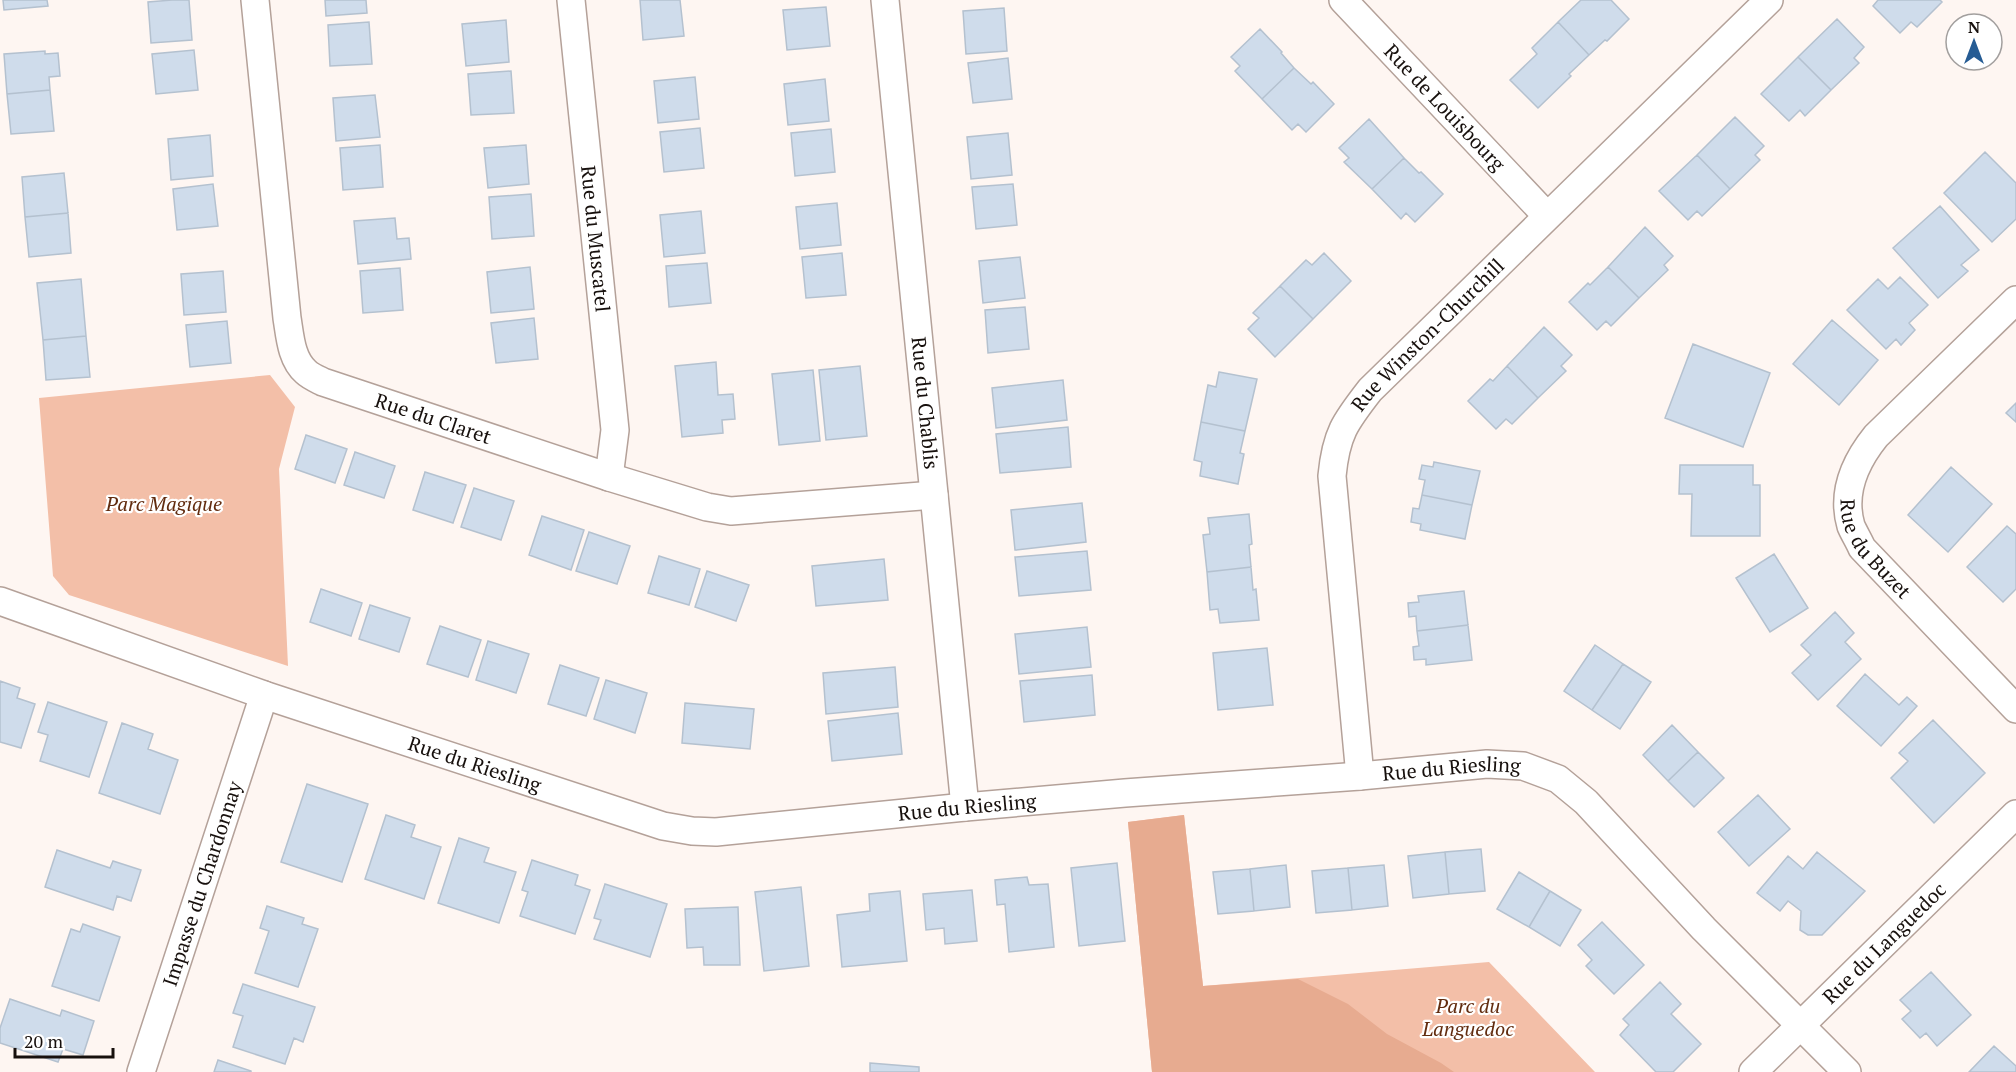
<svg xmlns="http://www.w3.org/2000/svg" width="2016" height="1072" viewBox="0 0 2016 1072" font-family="'PT Serif',serif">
<rect width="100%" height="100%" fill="#fef6f2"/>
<path fill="#f3bfa8" d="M 270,375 L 295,407 L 279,469 L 288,666 L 69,595 L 53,576 L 39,398 Z
M 1184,815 L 1203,986 L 1489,962 L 1595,1072 L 1152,1072 L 1128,822 Z"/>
<path fill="#e7ab90" d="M 1184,815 L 1203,986 L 1298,979 L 1348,1004 L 1387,1034 L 1441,1063 L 1454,1072 L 1152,1072 L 1128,822 Z"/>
<path fill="#cfdceb" stroke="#b4c1cf" stroke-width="1.5" d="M 3,0 L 47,0 L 48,6 L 4,10 Z
M 172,0 L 189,0 L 192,40 L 151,43 L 148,2 Z
M 325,0 L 366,0 L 367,13 L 326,16 Z
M 640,0 L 680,0 L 684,36 L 643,40 Z
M 1581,0 L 1611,0 L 1629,19 L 1607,41 L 1605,40 L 1589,55 L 1558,22 Z
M 1878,0 L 1940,0 L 1942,2 L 1917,27 L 1911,22 L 1900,33 L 1873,6 Z
M 826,7 L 830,46 L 787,50 L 783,10 Z
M 1004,8 L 1007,51 L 966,54 L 963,11 Z
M 1837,19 L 1864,47 L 1854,58 L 1859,63 L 1831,90 L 1798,57 Z
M 506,20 L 509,62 L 466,66 L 462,24 Z
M 369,22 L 372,64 L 330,66 L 328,25 Z
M 1558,22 L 1589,55 L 1569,74 L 1571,76 L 1538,108 L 1510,80 L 1537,54 L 1532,48 Z
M 1260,29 L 1282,52 L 1281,53 L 1294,68 L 1262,99 L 1235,71 L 1240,66 L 1231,57 Z
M 194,50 L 198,90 L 156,94 L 152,54 Z
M 45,51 L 45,54 L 58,53 L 60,76 L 49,77 L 50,90 L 7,94 L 4,54 Z
M 1798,57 L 1831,90 L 1805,116 L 1800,110 L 1789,121 L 1761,94 Z
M 1008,58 L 1012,99 L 973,103 L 968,63 Z
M 1294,68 L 1311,84 L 1313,82 L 1334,104 L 1306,132 L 1298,124 L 1292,130 L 1262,99 Z
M 511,71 L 514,113 L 471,115 L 468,74 Z
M 695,77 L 699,119 L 658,123 L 654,81 Z
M 825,79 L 829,121 L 788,125 L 784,84 Z
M 50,90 L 54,131 L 11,134 L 7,94 Z
M 375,95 L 380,137 L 336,141 L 333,98 Z
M 1735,117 L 1764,146 L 1755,155 L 1760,160 L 1730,189 L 1697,155 Z
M 1369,119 L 1404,158 L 1372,189 L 1344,162 L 1349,158 L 1339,148 Z
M 700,128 L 704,168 L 664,172 L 660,132 Z
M 831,129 L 835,172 L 795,176 L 791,133 Z
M 1008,133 L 1012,175 L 971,179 L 967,137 Z
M 210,135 L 213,176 L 171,180 L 168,139 Z
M 380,145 L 383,187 L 343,190 L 340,148 Z
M 526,145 L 529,184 L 488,188 L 484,148 Z
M 1985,152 L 2016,183 L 2016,219 L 1992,242 L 1944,193 Z
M 1697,155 L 1730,189 L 1702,216 L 1697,211 L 1688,220 L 1659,191 Z
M 1404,158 L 1419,173 L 1421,172 L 1443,194 L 1415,222 L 1406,213 L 1401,219 L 1372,189 Z
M 64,173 L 68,213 L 25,217 L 22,177 Z
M 213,184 L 218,226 L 177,230 L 173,189 Z
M 1013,184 L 1017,225 L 976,229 L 972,187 Z
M 531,194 L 534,236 L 492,239 L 489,197 Z
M 837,203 L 841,245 L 800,249 L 796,207 Z
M 1940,206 L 1979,250 L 1961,265 L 1968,271 L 1938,298 L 1893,248 Z
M 701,211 L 705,253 L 664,257 L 660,215 Z
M 68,213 L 71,253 L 29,257 L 25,217 Z
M 395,218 L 397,239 L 409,238 L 411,259 L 358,264 L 354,221 Z
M 1645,227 L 1673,256 L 1664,265 L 1668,270 L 1639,298 L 1608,267 Z
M 842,253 L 846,295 L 806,298 L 802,257 Z
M 1324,253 L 1351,281 L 1313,319 L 1280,286 L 1306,260 L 1312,265 Z
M 1020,257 L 1025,298 L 983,303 L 979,261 Z
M 707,263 L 711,303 L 669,307 L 666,266 Z
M 530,267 L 534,309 L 491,313 L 487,272 Z
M 1608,267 L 1639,298 L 1611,326 L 1606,321 L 1597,330 L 1569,302 L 1588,283 L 1590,285 Z
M 400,268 L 403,310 L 363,313 L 360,271 Z
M 223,271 L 226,312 L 184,315 L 181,274 Z
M 1900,277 L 1928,305 L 1909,323 L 1915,330 L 1901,345 L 1896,339 L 1886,349 L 1847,310 L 1878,279 L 1888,289 Z
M 81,279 L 86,336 L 43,340 L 37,283 Z
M 1280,286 L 1313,319 L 1275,357 L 1248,329 L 1259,318 L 1253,313 Z
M 1025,307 L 1029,349 L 988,353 L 985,310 Z
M 534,318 L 538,359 L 496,363 L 491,323 Z
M 1832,320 L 1878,360 L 1839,405 L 1793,364 Z
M 227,321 L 231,363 L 190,367 L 186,325 Z
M 1544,327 L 1572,355 L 1561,366 L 1566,371 L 1538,398 L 1507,366 Z
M 86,336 L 90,377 L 46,380 L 43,340 Z
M 1693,344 L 1770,373 L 1743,447 L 1665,418 Z
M 716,362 L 718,395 L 733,394 L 735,419 L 722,420 L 723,433 L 682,437 L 675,366 Z
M 860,366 L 867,436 L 826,440 L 819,370 Z
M 1507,366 L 1538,398 L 1512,424 L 1506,419 L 1496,429 L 1468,401 L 1490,379 L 1493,381 Z
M 813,370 L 820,441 L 779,445 L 772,374 Z
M 1219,372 L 1257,379 L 1245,431 L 1201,422 L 1208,385 L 1216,387 Z
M 1063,380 L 1067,420 L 996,428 L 992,388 Z
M 2016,403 L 2016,422 L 2006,413 Z
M 1201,422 L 1245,431 L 1240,453 L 1244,454 L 1238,484 L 1200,476 L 1202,462 L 1194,460 Z
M 1068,427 L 1071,467 L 1000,473 L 996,434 Z
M 306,435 L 347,449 L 335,483 L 295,469 Z
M 355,452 L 395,466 L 384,498 L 344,485 Z
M 1434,462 L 1480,471 L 1472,505 L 1422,495 L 1425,480 L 1419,479 L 1422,465 L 1433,467 Z
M 1680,465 L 1753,465 L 1753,485 L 1760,485 L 1760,536 L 1691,536 L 1692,494 L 1679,494 Z
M 1951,467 L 1992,504 L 1948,552 L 1908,515 Z
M 425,472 L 466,485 L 453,523 L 413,510 Z
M 474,488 L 514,501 L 501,540 L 461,527 Z
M 1422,495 L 1472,505 L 1465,539 L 1420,530 L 1421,524 L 1411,522 L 1413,508 L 1419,509 Z
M 1082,503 L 1086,542 L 1015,550 L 1011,510 Z
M 1249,514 L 1252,544 L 1249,545 L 1251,567 L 1207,572 L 1203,535 L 1210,534 L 1208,518 Z
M 542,516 L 584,530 L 571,570 L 529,555 Z
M 2007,526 L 2016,534 L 2016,589 L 2003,602 L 1967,567 Z
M 589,532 L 630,546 L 617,584 L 576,571 Z
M 1087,551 L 1091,590 L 1019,596 L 1015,557 Z
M 1774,554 L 1808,608 L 1770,632 L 1736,578 Z
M 659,556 L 700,569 L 689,605 L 648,593 Z
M 884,559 L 888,600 L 816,606 L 812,566 Z
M 1251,567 L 1253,590 L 1256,589 L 1259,620 L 1220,623 L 1218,609 L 1210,610 L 1207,572 Z
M 707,571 L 749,585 L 736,621 L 695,607 Z
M 321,589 L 362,603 L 351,636 L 310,622 Z
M 1464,591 L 1468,625 L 1417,631 L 1416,616 L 1409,617 L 1408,603 L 1419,602 L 1418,596 Z
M 370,605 L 410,618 L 399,652 L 359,639 Z
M 1835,612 L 1854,633 L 1845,642 L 1861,659 L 1818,700 L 1792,673 L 1811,655 L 1801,645 Z
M 1468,625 L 1472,660 L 1426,665 L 1426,659 L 1414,660 L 1413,647 L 1419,646 L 1417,631 Z
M 440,626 L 481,640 L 468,677 L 427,664 Z
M 1087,627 L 1091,667 L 1019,674 L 1015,634 Z
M 488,641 L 529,654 L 516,693 L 476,680 Z
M 1595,645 L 1623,664 L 1592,710 L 1564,691 Z
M 1267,648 L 1273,705 L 1218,710 L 1213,653 Z
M 1623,664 L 1651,682 L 1620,729 L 1592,710 Z
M 560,665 L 599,678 L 586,716 L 548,704 Z
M 895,667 L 898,707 L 826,714 L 823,673 Z
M 1865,674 L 1899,705 L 1907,697 L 1917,706 L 1881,746 L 1837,706 Z
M 1092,675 L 1095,715 L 1024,722 L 1020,681 Z
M 606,680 L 647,693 L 635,733 L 594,719 Z
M 0,681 L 20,688 L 17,698 L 35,704 L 21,748 L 0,742 Z
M 48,702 L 107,722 L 89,777 L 40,761 L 48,735 L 38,732 Z
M 685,703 L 754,709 L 750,749 L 682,743 Z
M 898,713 L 902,754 L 832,761 L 828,721 Z
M 1933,720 L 1985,773 L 1934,823 L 1891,778 L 1908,761 L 1899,753 Z
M 122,723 L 153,734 L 148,749 L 178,760 L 160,814 L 99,793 Z
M 1672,725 L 1698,752 L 1668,781 L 1643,755 Z
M 1698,752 L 1724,778 L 1694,807 L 1668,781 Z
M 307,784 L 368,804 L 342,882 L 281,862 Z
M 1758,795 L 1790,829 L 1749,866 L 1718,832 Z
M 386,815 L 415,825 L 411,837 L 441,847 L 424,899 L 365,879 Z
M 459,838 L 489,848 L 484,862 L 516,872 L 499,923 L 438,903 Z
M 1481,849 L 1485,891 L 1449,894 L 1445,852 Z
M 57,850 L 110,868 L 113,861 L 141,870 L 131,901 L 117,896 L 113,910 L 45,887 Z
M 1445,852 L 1449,894 L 1413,898 L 1408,856 Z
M 1817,852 L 1865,891 L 1822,935 L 1808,935 L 1800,930 L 1801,911 L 1788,901 L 1780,911 L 1757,893 L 1788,856 L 1803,869 Z
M 532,860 L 578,875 L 575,885 L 590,890 L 575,934 L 520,916 L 528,892 L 522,890 Z
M 1117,863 L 1125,941 L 1079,946 L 1071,868 Z
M 1286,865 L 1290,907 L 1254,911 L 1250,869 Z
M 1384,865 L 1388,906 L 1352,910 L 1348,868 Z
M 1348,868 L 1352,910 L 1316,913 L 1312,871 Z
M 1250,869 L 1254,911 L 1218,914 L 1213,872 Z
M 1519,872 L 1550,891 L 1529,927 L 1497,909 Z
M 1027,877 L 1029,885 L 1048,884 L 1054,947 L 1009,952 L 1005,904 L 997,905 L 995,880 Z
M 605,884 L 667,904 L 650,957 L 594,939 L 601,920 L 594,918 Z
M 801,887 L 809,966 L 764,971 L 755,892 Z
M 972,890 L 977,941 L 945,944 L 944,928 L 926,930 L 923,894 Z
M 900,891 L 907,961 L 842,967 L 837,915 L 870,911 L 869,894 Z
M 1550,891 L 1581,910 L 1560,946 L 1529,927 Z
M 267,906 L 304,918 L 302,924 L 318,929 L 298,987 L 255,973 L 269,931 L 260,928 Z
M 738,907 L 740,965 L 704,965 L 703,947 L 687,948 L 685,909 Z
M 1602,922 L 1644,965 L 1614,994 L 1586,966 L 1592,960 L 1578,945 Z
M 83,924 L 120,937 L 99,1001 L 52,986 L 71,929 L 80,932 Z
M 1931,972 L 1971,1015 L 1937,1046 L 1926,1033 L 1920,1038 L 1902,1019 L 1911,1011 L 1900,1000 Z
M 1660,982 L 1681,1004 L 1671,1014 L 1701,1044 L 1673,1072 L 1656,1072 L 1620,1035 L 1629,1025 L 1623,1019 Z
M 243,984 L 315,1007 L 303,1042 L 294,1038 L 285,1064 L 233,1047 L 243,1016 L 233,1013 Z
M 10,999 L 60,1016 L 62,1010 L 94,1021 L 83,1055 L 63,1049 L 58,1062 L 0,1043 L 0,1028 Z
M 1994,1046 L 2016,1066 L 2016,1072 L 1969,1072 Z
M 218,1060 L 251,1071 L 251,1072 L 214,1072 Z
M 870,1063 L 919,1067 L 919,1072 L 870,1072 Z"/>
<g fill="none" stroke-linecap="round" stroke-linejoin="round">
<g stroke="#b4a199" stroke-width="30">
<g id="street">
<path id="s1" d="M 255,0 L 287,318 C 290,336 291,359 306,372 C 310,376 317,379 323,382 L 609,477 L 707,507 L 731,511 L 934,495"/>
<path id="s2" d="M 571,0 L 615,430 L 609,477"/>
<path id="s3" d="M 885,0 L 965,807"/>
<path id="s4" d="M 1343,0 L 1547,216"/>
<path id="s5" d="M 2016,300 L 1876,436 C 1855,462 1841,492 1851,526 C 1854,533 1859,541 1862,548 L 2016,709"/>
<path id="s6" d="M 0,601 L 264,695 L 663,826 L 692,831 L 716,832 L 965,807 L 1125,793 L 1360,776 L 1487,764 L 1523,766 L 1558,779 L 1586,802 L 1704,929 L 1847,1072"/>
<path id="s7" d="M 1360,776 L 1332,476 C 1336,434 1345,422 1370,390 L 1769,0"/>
<path id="s8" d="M 141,1072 L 264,695"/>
<path id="s9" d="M 1753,1072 L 2016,814"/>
</g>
</g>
<use href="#street" stroke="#fff" stroke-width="27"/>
</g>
<g text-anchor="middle" stroke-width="4.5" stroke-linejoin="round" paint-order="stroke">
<g font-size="20" fill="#17100d" stroke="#fff">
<text dy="7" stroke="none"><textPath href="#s4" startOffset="148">Rue de Louisbourg</textPath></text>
<text dy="7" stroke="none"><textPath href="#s2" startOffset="240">Rue du Muscatel</textPath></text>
<text dy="7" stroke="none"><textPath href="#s7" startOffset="477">Rue Winston-Churchill</textPath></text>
<text dy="7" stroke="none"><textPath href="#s3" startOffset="405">Rue du Chablis</textPath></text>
<text dy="7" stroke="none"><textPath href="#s1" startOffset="514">Rue du Claret</textPath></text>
<text dy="7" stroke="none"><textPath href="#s5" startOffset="324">Rue du Buzet</textPath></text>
<text dy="7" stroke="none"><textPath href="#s6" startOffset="502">Rue du Riesling</textPath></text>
<text dy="7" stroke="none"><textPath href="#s6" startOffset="1492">Rue du Riesling</textPath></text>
<text dy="7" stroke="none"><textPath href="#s6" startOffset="1006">Rue du Riesling</textPath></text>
<text dy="7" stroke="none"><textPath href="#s8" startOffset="198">Impasse du Chardonnay</textPath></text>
<text dy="7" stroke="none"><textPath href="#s9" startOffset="184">Rue du Languedoc</textPath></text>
</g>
<g font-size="20" font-style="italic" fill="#622c0f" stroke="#fff">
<text x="164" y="511">Parc Magique</text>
<text x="1468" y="1013">Parc du<tspan x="1468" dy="23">Languedoc</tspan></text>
</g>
</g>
<g transform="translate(1974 42)"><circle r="28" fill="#ffffff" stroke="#a29f9e" stroke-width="1.5"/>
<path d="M0-4.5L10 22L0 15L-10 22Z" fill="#265c94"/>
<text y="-9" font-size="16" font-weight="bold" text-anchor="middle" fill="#17100d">N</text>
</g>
<path d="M15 1048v9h98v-9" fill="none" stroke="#17100d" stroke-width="3"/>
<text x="24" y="1048" font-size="18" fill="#17100d" stroke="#ffffff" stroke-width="4.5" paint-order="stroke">20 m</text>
</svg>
